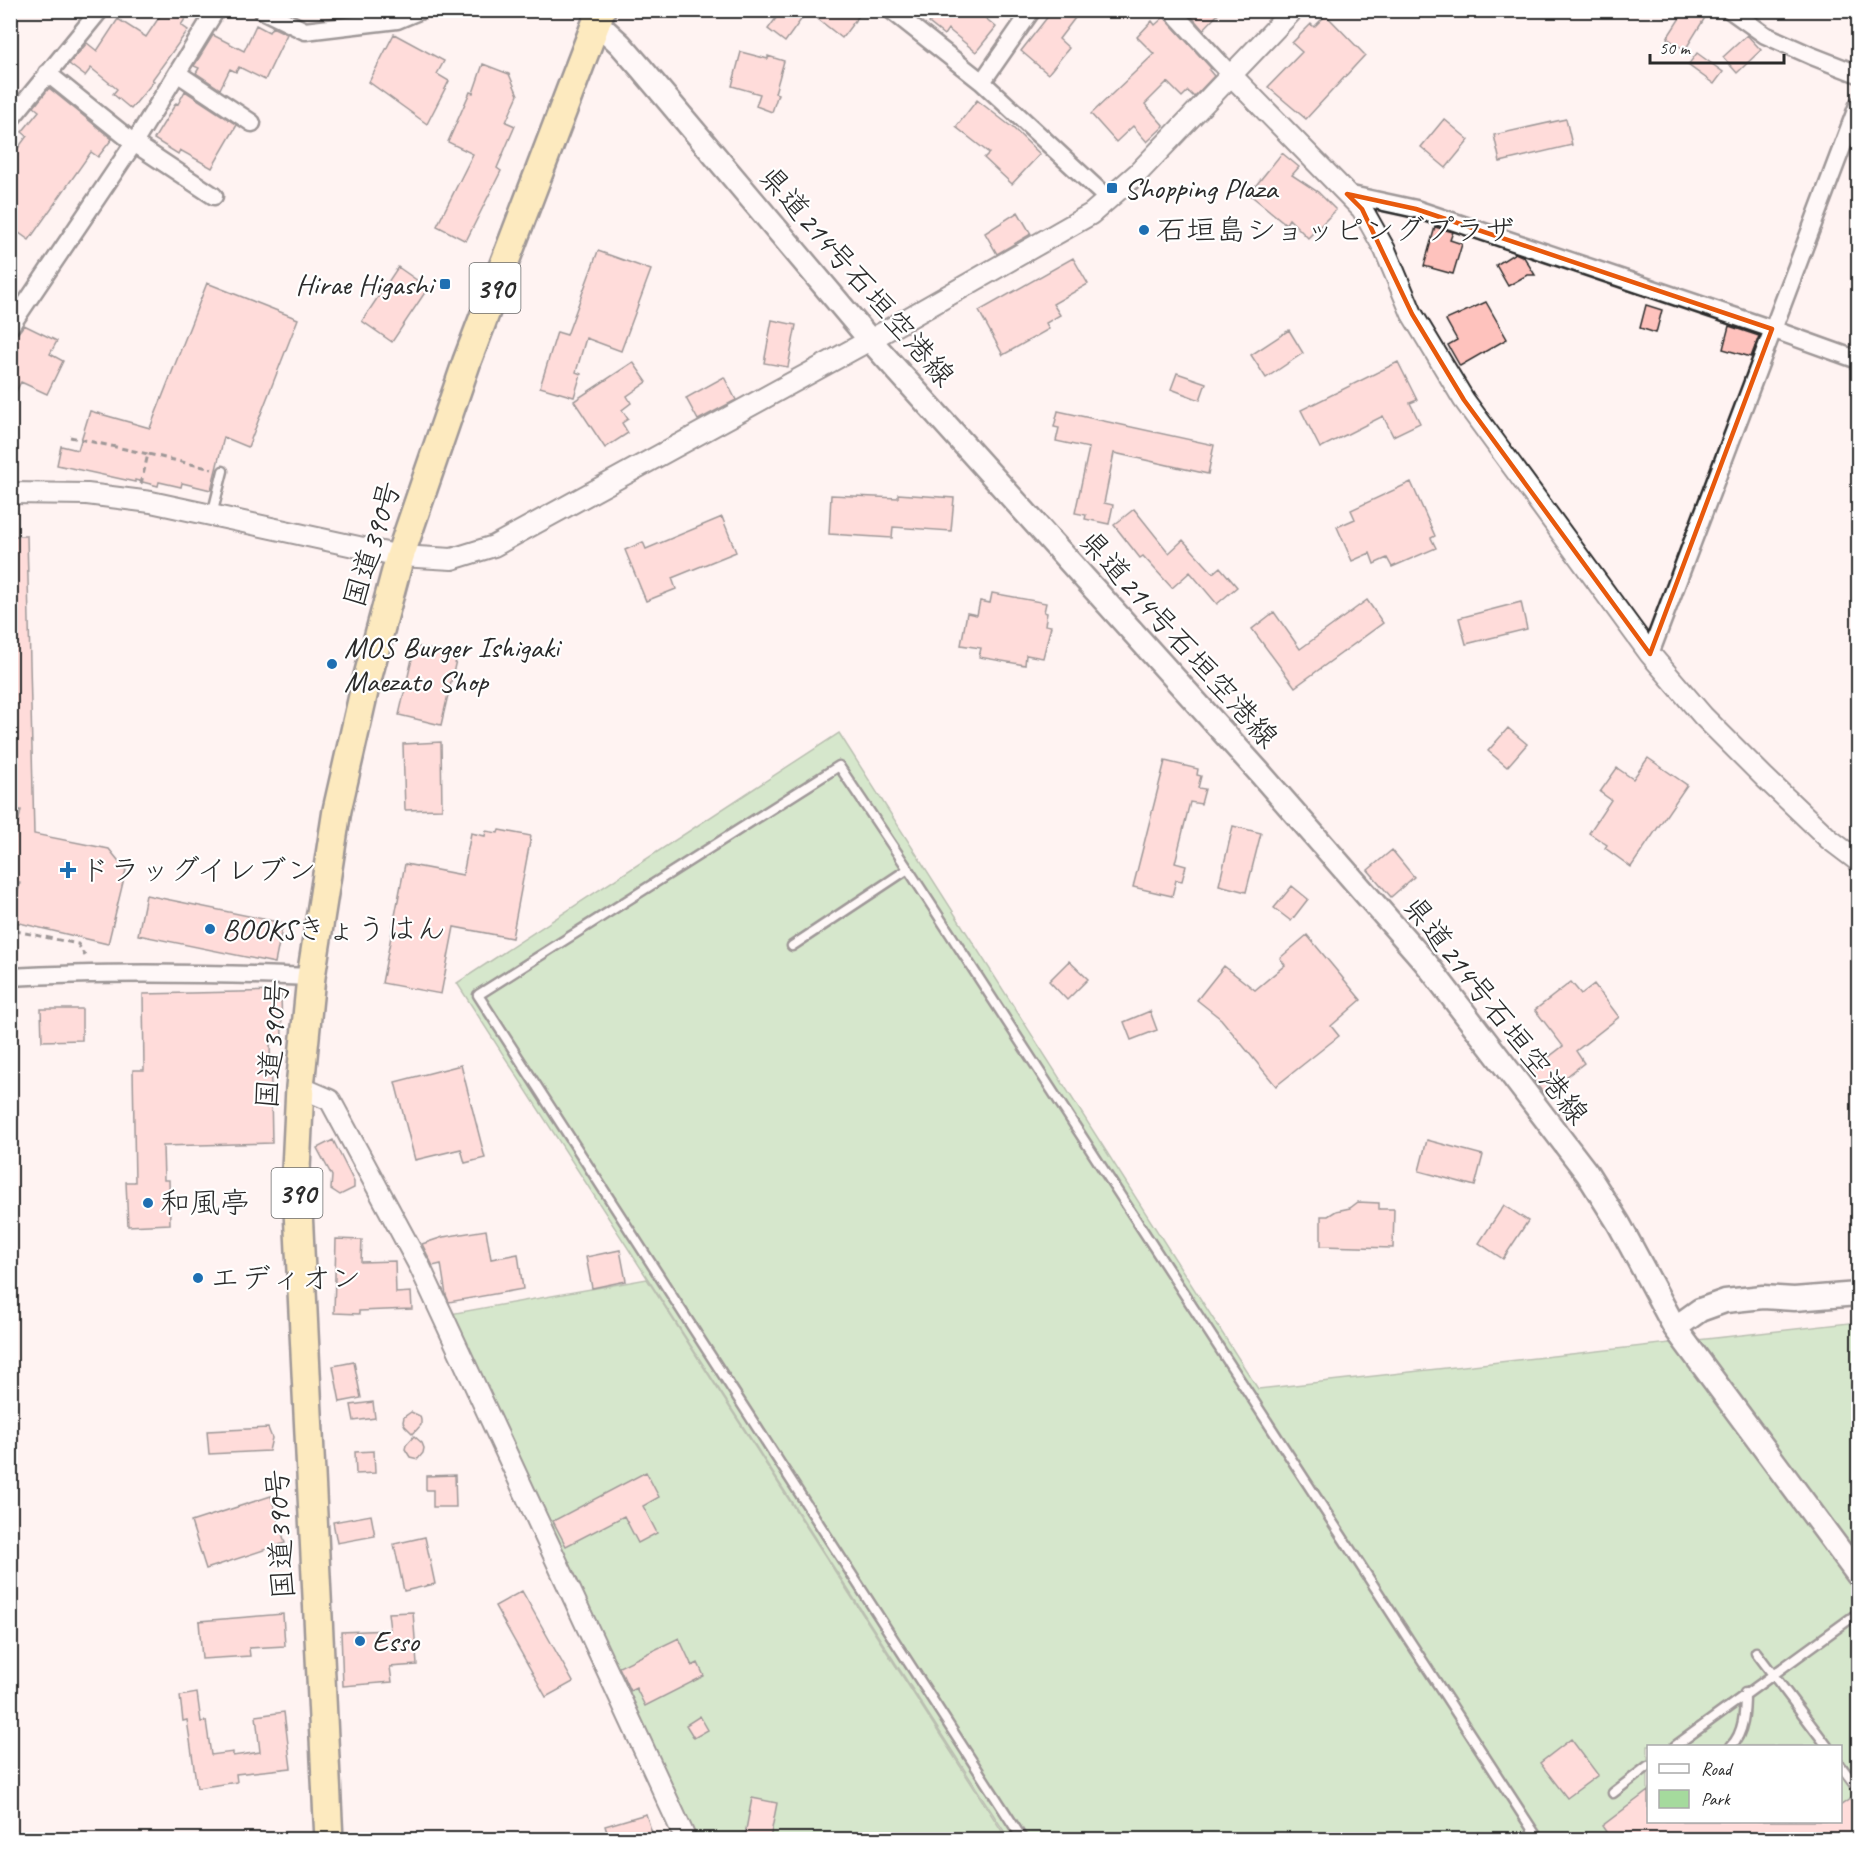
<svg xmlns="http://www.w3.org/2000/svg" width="1869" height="1850" viewBox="0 0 1869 1850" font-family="Caveat,'Klee One',sans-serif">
<rect width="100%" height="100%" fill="#fff3f2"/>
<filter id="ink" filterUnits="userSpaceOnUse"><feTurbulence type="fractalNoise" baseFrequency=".0167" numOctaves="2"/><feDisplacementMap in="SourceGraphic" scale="12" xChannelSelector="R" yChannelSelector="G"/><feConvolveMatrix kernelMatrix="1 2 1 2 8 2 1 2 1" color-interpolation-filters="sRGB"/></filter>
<g filter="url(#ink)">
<path fill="#a5da9d" stroke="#688264" stroke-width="1.5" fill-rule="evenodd" d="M 839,733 L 1258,1389 L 1858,1322 L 1858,1839 L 1009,1839 L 457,983 ZM 1648,1746 L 1840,1746 L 1840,1822 L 1648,1822 Z
M 647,1279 L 1007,1839 L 696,1839 L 632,1707 L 450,1314 Z"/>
<path fill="#fec2bd" stroke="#2b2b2b" stroke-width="1.5" d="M 164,10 L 191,10 L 181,25 L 188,30 L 152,80 L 154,81 L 131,109 L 113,94 L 117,89 L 91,68 L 85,76 L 69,64 L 87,43 L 97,51 L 118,19 L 146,37 Z
M 782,10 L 808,10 L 785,42 L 768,29 Z
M 824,10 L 863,10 L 842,38 L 818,19 Z
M 939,10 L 976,10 L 996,27 L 976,52 L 948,29 L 944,35 L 929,23 Z
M 1053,10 L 1081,10 L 1059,39 L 1069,48 L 1048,74 L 1021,51 Z
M 1186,10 L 1222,10 L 1203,30 Z
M 1685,10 L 1698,10 L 1706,16 L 1685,50 L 1667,38 Z
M 1326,15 L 1365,55 L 1306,119 L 1268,87 L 1302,52 L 1292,43 L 1311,24 L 1314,27 Z
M 1164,17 L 1211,68 L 1209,70 L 1214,76 L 1194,97 L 1188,91 L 1182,97 L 1167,82 L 1145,104 L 1164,126 L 1147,142 L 1133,126 L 1116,142 L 1091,114 L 1154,54 L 1137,37 L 1152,21 L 1155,25 Z
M 256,25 L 269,32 L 272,27 L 287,34 L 265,80 L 239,67 L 236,72 L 230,69 L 220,89 L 196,73 L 199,68 L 194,66 L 213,35 L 244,51 Z
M 394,34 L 444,61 L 437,74 L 449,81 L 427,124 L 369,82 Z
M 1747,35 L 1761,50 L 1737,73 L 1723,57 Z
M 741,52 L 768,59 L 768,56 L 784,61 L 775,93 L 778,94 L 772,112 L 756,106 L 760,94 L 732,86 Z
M 1697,53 L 1723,72 L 1714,84 L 1688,65 Z
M 483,64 L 509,74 L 518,95 L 506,122 L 515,126 L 497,168 L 501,171 L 466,241 L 437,226 L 473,154 L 448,142 L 470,92 L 473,93 Z
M 49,88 L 112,139 L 98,157 L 91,152 L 29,240 L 19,233 L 10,244 L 10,159 L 27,136 L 22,132 L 39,111 L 34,107 Z
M 185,91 L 237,125 L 212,168 L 180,150 L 178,154 L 154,139 L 176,103 L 178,104 Z
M 977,100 L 1013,128 L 1040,154 L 1012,184 L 984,158 L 989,153 L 956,127 Z
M 1444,119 L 1469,140 L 1446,168 L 1421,147 Z
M 1566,119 L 1572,145 L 1500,162 L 1494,135 Z
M 1282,153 L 1299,167 L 1292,175 L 1318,192 L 1336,210 L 1308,238 L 1289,219 L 1286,224 L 1249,194 Z
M 1018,212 L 1031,234 L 997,254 L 985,233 Z
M 1435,227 L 1453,232 L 1450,240 L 1462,244 L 1453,274 L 1424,266 Z
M 598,251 L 651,270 L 621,351 L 586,338 L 576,372 L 581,374 L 574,397 L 540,387 L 557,332 L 567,335 Z
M 1515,253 L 1524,257 L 1535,275 L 1527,275 L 1508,286 L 1496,265 Z
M 1073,258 L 1088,284 L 1053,304 L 1060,315 L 1046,323 L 1049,329 L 1003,355 L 979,311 Z
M 398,267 L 428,288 L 392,342 L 362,321 Z
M 207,283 L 298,319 L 248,447 L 224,437 L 211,490 L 182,483 L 181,487 L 159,482 L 158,486 L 135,480 L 135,482 L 57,465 L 61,446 L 78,450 L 90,411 L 150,428 Z
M 1486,302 L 1507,339 L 1460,366 L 1448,345 L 1457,340 L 1446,320 Z
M 1646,305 L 1662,310 L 1656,333 L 1640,328 Z
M 772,320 L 796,325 L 788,367 L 764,363 Z
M 24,325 L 57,341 L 50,354 L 63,361 L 47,394 L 21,382 L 10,403 L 10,337 L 18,333 Z
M 1729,326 L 1759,336 L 1751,357 L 1723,349 Z
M 1289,330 L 1303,353 L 1266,378 L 1251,355 Z
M 633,362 L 647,382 L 627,396 L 631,403 L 622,410 L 628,419 L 622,423 L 628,433 L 605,448 L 574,401 Z
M 1398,362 L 1417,400 L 1410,403 L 1420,423 L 1393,436 L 1383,416 L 1320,448 L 1301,410 Z
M 1177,373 L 1206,383 L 1200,400 L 1171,389 Z
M 724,377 L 736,400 L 698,420 L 686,398 Z
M 1058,411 L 1214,445 L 1208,474 L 1114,453 L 1104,503 L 1113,505 L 1109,524 L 1085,519 L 1086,515 L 1075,513 L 1089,448 L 1056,441 L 1059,428 L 1054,427 Z
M 1411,482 L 1435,536 L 1431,538 L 1436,548 L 1392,567 L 1387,558 L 1374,564 L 1370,553 L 1352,561 L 1337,527 L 1355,519 L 1351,510 Z
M 898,494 L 954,498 L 951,531 L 893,527 L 892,538 L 829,534 L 831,495 L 898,498 Z
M 1134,509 L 1169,553 L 1183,540 L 1213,573 L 1220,567 L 1237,587 L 1217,604 L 1190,572 L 1172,588 L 1143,556 L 1140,558 L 1114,525 Z
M 722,517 L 736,552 L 672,578 L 676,589 L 646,601 L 625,550 L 643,542 L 646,549 Z
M 10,536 L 27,536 L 34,834 L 109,849 L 126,870 L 108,944 L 11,921 L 20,883 L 10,881 L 10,859 L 21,810 L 10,811 Z
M 992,593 L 1046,603 L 1044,612 L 1047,613 L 1045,625 L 1051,626 L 1043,658 L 1026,655 L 1025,665 L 979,657 L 981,648 L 961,645 L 967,613 L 977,615 L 980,601 L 990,603 Z
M 1367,600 L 1383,623 L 1295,687 L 1252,629 L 1274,612 L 1300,649 Z
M 1521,602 L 1527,629 L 1466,644 L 1459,618 Z
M 415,646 L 457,656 L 441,725 L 399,715 Z
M 1508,728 L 1527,744 L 1507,767 L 1488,751 Z
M 441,742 L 442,809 L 405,810 L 403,744 Z
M 1648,758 L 1687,785 L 1631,867 L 1605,848 L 1607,845 L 1589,833 L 1611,800 L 1600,792 L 1617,768 L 1633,779 Z
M 1165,761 L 1198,769 L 1197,775 L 1201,776 L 1198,788 L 1205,789 L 1201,804 L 1190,802 L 1175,863 L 1186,866 L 1182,881 L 1176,880 L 1172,896 L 1133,887 Z
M 1233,826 L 1261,833 L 1246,892 L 1219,885 Z
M 499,830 L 531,836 L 512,938 L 454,927 L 441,994 L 382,983 L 405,864 L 463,875 L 471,833 L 485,836 L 486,831 L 498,833 Z
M 1392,850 L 1414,877 L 1391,897 L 1368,870 Z
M 1292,886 L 1308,899 L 1291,921 L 1274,908 Z
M 146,895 L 283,923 L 275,963 L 138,935 Z
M 1307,935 L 1361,1000 L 1331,1026 L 1339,1036 L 1276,1086 L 1221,1019 L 1197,1000 L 1224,966 L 1255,990 L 1285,965 L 1280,958 Z
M 1069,961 L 1088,979 L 1067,1000 L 1049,981 Z
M 1571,982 L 1581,994 L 1594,984 L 1619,1017 L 1576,1051 L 1584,1063 L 1544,1094 L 1528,1073 L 1563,1046 L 1535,1010 Z
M 281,991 L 282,1039 L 270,1039 L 272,1143 L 163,1146 L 164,1180 L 169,1180 L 170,1224 L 128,1226 L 126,1182 L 135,1182 L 133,1070 L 144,1070 L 143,994 Z
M 41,1009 L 82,1009 L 82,1040 L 42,1041 Z
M 1150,1011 L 1157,1030 L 1131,1040 L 1124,1022 Z
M 461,1065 L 485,1158 L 465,1163 L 461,1149 L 415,1160 L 395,1082 Z
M 333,1140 L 354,1182 L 354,1188 L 340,1195 L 331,1189 L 332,1176 L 317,1148 Z
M 1427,1140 L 1483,1155 L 1475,1186 L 1419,1171 Z
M 1358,1202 L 1379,1203 L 1379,1209 L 1394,1209 L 1393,1248 L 1321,1246 L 1321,1216 L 1328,1216 L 1336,1211 L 1350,1208 Z
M 1504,1205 L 1528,1221 L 1503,1259 L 1479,1243 Z
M 486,1230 L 491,1259 L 518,1254 L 523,1289 L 449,1302 L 446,1295 L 441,1264 L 433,1266 L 422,1244 L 443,1237 Z
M 336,1239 L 362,1240 L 361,1262 L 395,1261 L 396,1293 L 411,1292 L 412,1309 L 359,1311 L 359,1314 L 334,1313 Z
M 620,1250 L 626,1281 L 592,1288 L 586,1257 Z
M 354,1362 L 361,1398 L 340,1402 L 333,1366 Z
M 373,1402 L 375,1418 L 354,1421 L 351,1405 Z
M 411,1412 L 420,1416 L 421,1420 L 421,1425 L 413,1434 L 405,1426 L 403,1422 L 404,1417 Z
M 268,1428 L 272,1438 L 269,1451 L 209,1454 L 207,1431 Z
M 414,1436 L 422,1443 L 424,1448 L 423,1453 L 418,1459 L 410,1457 L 405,1449 L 406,1445 Z
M 374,1451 L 375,1473 L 356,1474 L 355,1452 Z
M 646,1472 L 659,1497 L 643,1506 L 657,1533 L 638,1543 L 624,1516 L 566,1546 L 553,1521 Z
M 455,1475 L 456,1507 L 433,1507 L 433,1490 L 426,1490 L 426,1476 Z
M 271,1496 L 285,1543 L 206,1569 L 191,1522 Z
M 371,1515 L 375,1536 L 337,1543 L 333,1522 Z
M 425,1537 L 435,1584 L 404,1591 L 394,1544 Z
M 522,1591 L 573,1682 L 546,1697 L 495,1606 Z
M 413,1612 L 417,1665 L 390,1667 L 392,1682 L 343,1686 L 341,1632 L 390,1630 L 388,1613 Z
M 283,1614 L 285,1646 L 249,1648 L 250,1656 L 202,1659 L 199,1621 Z
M 679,1638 L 692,1666 L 698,1663 L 704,1676 L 645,1706 L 636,1688 L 630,1691 L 619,1667 Z
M 197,1693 L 201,1722 L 206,1721 L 211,1755 L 233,1752 L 233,1756 L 260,1752 L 256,1716 L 284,1712 L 291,1768 L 236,1774 L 237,1782 L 197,1788 L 187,1720 L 183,1721 L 180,1696 Z
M 700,1716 L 708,1730 L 694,1738 L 686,1725 Z
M 1571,1739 L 1598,1775 L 1567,1798 L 1540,1763 Z
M 1648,1791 L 1648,1821 L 1840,1821 L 1840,1806 L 1850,1799 L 1858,1810 L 1858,1839 L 1611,1839 L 1602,1826 Z
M 752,1798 L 777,1803 L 770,1839 L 745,1835 Z
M 646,1814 L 654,1839 L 609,1839 L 605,1826 Z"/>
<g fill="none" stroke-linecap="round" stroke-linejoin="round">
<g stroke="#2b2b2b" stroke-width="13">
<path id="service" d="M 212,515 L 223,471
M 792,946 L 908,869
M 1756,1652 L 1827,1746
M 1675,1746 L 1858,1613
M 1731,1746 C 1744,1733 1745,1711 1745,1693
M 1840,1765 L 1858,1789
M 1613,1793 L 1648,1766
M 1023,1840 L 478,995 L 839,766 L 908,869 L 1539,1840"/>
</g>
<g stroke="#2b2b2b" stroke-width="21">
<path id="minor" d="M 262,10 L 305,31 L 397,20 L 421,10
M 891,10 L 982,82 L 1108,199
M 1171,10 L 1232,76
M 1730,10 L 1765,35 L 1812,56 L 1858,74
M 47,73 L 134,143 L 214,196
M 177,73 L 252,123
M 982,82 L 1032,10
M 10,120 L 100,10
M 1347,194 L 1416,209 L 1772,329 L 1858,360
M 10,327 L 134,143 L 216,10
M 1650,654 L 1858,105
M 10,977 C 110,971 211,973 311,977"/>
</g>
<g stroke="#2b2b2b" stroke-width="24">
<path id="tertiary" d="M 1232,76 L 1362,209 L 1385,250 L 1412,314 L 1464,400 L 1650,654 L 1703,716 L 1765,778 L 1829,839 L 1858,861
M 10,493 L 87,494 L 151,502 L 400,556 L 452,559 L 494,546 L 870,340 L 1091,214 L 1138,173 L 1293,10
M 300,1087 L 330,1100 L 420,1267 L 686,1840"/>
</g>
<g stroke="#2b2b2b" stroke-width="27">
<path id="secondary" d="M 597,23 L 620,44 L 641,68 L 870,340 L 1259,772 L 1426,963 L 1587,1173 L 1619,1224 L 1675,1328 L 1858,1575
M 1675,1328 L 1700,1310 L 1725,1301 L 1763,1297 L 1794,1299 L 1858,1294"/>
</g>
<g stroke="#2b2b2b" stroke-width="32">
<path id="trunk" d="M 329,1840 L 296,1169 L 300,1087 L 311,977 L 337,810 L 365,687 L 400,556 L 467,361 L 601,10"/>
</g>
<path stroke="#2b2b2b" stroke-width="3" stroke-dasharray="6 4.5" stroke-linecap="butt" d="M 70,437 L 148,454
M 141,484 L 148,454 L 212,469
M 10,921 L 16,931 L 78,944 L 85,956"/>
<use href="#service" stroke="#fff" stroke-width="8"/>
<use href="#minor" stroke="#fff" stroke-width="16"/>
<use href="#tertiary" stroke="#fff" stroke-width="20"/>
<use href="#secondary" stroke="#fff" stroke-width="22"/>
<use href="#trunk" stroke="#fbe080" stroke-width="27"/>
</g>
</g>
<path d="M0 0H1869V1850H0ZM 1347,194 L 1416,209 L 1772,329 L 1650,654 L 1464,400 L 1412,314 L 1362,209 Z" fill="#fff3f2" fill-opacity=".55" fill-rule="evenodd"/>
<path fill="none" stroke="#e8590c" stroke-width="4.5" stroke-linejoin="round" d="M 1347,194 L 1416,209 L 1772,329 L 1650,654 L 1464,400 L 1412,314 L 1362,209 Z"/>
<g fill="#1f6fb2" stroke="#fff" stroke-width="2">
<rect x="1106" y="182" width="12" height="12" rx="3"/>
<circle cx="1144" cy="230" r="6"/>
<rect x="439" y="278" width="12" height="12" rx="3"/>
<circle cx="332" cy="664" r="6"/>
<path d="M65 861h6v6h6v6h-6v6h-6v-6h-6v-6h6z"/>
<circle cx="210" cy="929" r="6"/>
<circle cx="148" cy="1203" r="6"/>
<circle cx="198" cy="1278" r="6"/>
<circle cx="360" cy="1641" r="6"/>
</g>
<g text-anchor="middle" stroke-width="4.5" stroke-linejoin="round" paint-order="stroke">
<g fill="#fff" stroke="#6b6b6b" stroke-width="1.5">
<rect x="469.5" y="263" width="51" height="50" rx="4.5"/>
<rect x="271.5" y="1168" width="51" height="50" rx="4.5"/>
</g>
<g font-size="28" font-weight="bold" fill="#2b2b2b">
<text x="495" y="298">390</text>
<text x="297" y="1203">390</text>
</g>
<g font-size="30" fill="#2b2b2b" stroke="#fff" text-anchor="start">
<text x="1124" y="198">Shopping Plaza</text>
<text x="1156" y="240">石垣島ショッピングプラザ</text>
<text x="433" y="294" text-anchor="end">Hirae Higashi</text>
<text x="344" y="657">MOS Burger Ishigaki<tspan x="344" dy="34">Maezato Shop</tspan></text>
<text x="80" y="880">ドラッグイレブン</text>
<text x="222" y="939">BOOKSきょうはん</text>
<text x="160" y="1213">和風亭</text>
<text x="210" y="1288">エディオン</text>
<text x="372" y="1651">Esso</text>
</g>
<g font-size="30" fill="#2b2b2b" stroke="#fff">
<text transform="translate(857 276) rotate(49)" y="10">県道214号石垣空港線</text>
<text transform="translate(372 544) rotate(-73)" y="10">国道390号</text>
<text transform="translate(1179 639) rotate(48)" y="10">県道214号石垣空港線</text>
<text transform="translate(1496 1010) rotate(52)" y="10">県道214号石垣空港線</text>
<text transform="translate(272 1044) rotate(-85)" y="10">国道390号</text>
<text transform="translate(280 1534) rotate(-93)" y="10">国道390号</text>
</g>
</g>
<rect width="1869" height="1850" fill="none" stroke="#fff" stroke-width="36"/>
<rect x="18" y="18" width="1833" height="1814" fill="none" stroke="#2b2b2b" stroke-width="2" filter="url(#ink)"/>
<rect x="1647" y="1745" width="195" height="78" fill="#ffffff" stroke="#aaaaaa" stroke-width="1.5"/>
<rect x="1659" y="1764" width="30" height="9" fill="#ffffff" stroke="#aaaaaa" stroke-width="1.5"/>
<text x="1701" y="1775" font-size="18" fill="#2b2b2b">Road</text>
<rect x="1659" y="1790" width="30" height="18" fill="#a5da9d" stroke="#aaaaaa" stroke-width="1.5"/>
<text x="1701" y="1805" font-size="18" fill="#2b2b2b">Park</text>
<path d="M1650 54v9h134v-9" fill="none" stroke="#2b2b2b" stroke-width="3"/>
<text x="1659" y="54" font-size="18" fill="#2b2b2b" stroke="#ffffff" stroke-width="4.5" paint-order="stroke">50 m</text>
</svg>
